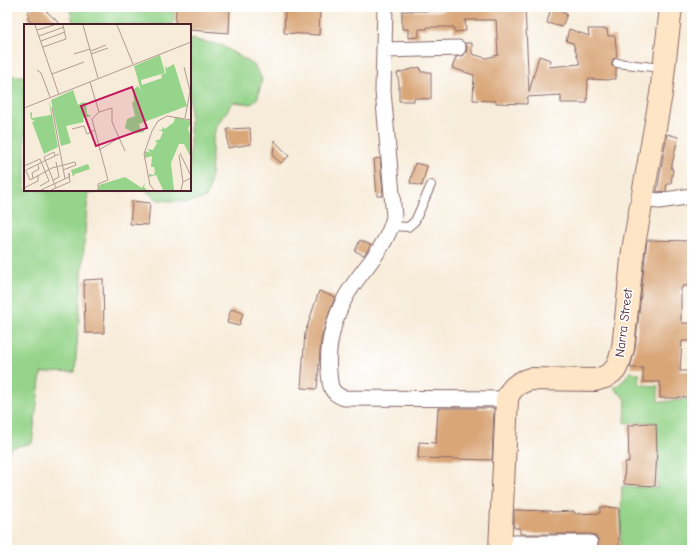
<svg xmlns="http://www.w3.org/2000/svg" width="699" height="557" viewBox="0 0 699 557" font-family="'Comic Neue',sans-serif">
<rect width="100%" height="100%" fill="#fff"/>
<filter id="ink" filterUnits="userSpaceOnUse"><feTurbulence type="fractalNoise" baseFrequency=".025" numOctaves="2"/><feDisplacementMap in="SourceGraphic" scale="8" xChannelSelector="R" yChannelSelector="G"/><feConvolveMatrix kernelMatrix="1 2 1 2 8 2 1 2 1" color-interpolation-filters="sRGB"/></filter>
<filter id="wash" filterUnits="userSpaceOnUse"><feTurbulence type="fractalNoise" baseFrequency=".012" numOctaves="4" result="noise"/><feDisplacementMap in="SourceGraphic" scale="16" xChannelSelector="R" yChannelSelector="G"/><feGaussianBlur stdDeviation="0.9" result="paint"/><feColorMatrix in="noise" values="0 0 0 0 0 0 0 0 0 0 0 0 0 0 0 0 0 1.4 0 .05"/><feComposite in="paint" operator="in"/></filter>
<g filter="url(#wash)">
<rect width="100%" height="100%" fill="#f7ecd9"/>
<path fill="#95d48a" stroke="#707a5a" d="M 69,7 L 174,7 L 173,25 L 74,25 Z
M 190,39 L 221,45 L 254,65 L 262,79 L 258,97 L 252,104 L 233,102 C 228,110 217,123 215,131 C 209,153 215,177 206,198 L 186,202 L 158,200 L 145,190 L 190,190 Z
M 7,76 L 25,76 L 25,190 L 136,190 L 88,193 L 75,372 L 41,373 L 32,443 L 11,448 L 7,457 Z
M 630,372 L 639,373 L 639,382 L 642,385 L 658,386 L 658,402 L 692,399 L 692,550 L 620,550 L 622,486 L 657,488 L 658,455 L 657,422 L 625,423 L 626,400 L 614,388 L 622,382 Z"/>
<g id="blocks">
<path fill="#d9a678" d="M 33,7 L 42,7 L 61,25 L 34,25 L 27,18 L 29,15 L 27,13 Z
M 176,7 L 230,7 L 229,33 L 190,30 L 190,25 L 175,25 Z
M 525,7 L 529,92 L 539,56 L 551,60 L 549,67 L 580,64 L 573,43 L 566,41 L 569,29 L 589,36 L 588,29 L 607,29 L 608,36 L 615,36 L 617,58 L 613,59 L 612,63 L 612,66 L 616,68 L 616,79 L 610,79 L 609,80 L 588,79 L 587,103 L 561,103 L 561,95 L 527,97 L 527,104 L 496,103 L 496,101 L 473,100 L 474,75 L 452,68 L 456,57 L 462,56 L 466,53 L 467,48 L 465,43 L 472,43 L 472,54 L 486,58 L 498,55 L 496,20 L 465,20 L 466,31 L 454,32 L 454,27 L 427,27 L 427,29 L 419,29 L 419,37 L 408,38 L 408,29 L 402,29 L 402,11 L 444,11 L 444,8 Z
M 551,7 L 565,7 L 563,13 L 567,14 L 562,27 L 547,23 Z
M 285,9 L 320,11 L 319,35 L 284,33 Z
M 420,67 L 421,72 L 431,72 L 431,99 L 414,98 L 414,101 L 399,101 L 399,83 L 397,73 Z
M 250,128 L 251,144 L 228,148 L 227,129 Z
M 667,134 L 678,137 L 671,169 L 673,169 L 671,184 L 667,184 L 666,191 L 657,192 Z
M 274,140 L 289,156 L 281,163 L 273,156 Z
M 380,158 L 383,196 L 377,196 L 374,159 Z
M 415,163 L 427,166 L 422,186 L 410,183 Z
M 132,201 L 150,203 L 148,225 L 130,224 Z
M 360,240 L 371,245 L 364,255 L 355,251 Z
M 647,240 L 692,241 L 692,286 L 683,286 L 682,288 L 681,288 L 681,321 L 682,323 L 692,323 L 692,341 L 682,341 L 680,371 L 692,371 L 692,397 L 678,397 L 678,398 L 660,398 L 660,382 L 643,382 L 643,368 L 630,368 L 635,349 Z
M 103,279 L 104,333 L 85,333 L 84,280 Z
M 319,291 L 335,297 L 329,313 L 321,339 L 317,389 L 301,388 L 305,333 Z
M 231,309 L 243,313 L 239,326 L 227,323 Z
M 438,408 L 494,408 L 492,460 L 418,458 L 419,442 L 436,443 Z
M 650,423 L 650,424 L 656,424 L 657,451 L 655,486 L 624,484 L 625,462 L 629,462 L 628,425 L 634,425 L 634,424 Z
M 600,507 L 619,508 L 619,550 L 595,550 L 599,543 L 598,539 L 595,535 L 590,534 L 520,534 L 520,528 L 514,528 L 514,510 L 551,511 L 551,512 L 574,511 L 575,514 L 600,513 Z"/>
</g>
</g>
<g filter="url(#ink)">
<use href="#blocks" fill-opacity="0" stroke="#876768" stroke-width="1"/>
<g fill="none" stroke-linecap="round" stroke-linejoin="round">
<g stroke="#876768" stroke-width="10">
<path id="lane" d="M 617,63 L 662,68
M 392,226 L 408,227 L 415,221 L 431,185"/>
</g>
<g stroke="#876768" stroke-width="17">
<path id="street" d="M 385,7 L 383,91 L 394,217 C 387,245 369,262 353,285 C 336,309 326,343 329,372 C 330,386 330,393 344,398 L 507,399
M 384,50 L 458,48
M 642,199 L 659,201 L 692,196
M 501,543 L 590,543"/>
</g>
<g stroke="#876768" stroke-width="24">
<path id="secondary" d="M 500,550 L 507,399 C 511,387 518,383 530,379 L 595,380 L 605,377 L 615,370 L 620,359 L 623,348 L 633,250 L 661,94 L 671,7"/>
</g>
<use href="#lane" stroke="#fff" stroke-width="8"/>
<use href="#street" stroke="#fff" stroke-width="15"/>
<use href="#secondary" stroke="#fee5c5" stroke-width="22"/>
</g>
</g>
<g text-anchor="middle" stroke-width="3" stroke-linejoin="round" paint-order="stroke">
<g font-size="13" fill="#4a1f2b" stroke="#fff">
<text transform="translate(623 323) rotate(-83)" y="5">Narra Street</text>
</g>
</g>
<g transform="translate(24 24)">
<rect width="167" height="167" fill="#f7ecd9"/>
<path d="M 136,31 L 141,49 L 117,56 L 118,61 L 138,54 L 137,51 L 142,49 L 141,42 L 143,44 L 150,40 L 163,82 L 115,100 L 116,104 L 120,106 L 120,108 L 110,109 L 101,104 L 103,95 L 111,92 L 108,79 L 110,77 L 109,66 L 114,62 L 117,67 L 110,42 ZM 49,66 L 54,81 L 59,78 L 62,79 L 63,90 L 68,92 L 59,94 L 60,98 L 42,102 L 47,119 L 37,122 L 27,76 ZM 25,76 L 27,84 L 34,123 L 20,130 L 8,98 L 11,97 L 7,95 L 6,89 L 8,88 L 8,94 L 27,91 ZM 151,93 L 167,97 L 164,105 L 167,112 L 167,134 L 160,120 L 155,120 L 147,139 L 150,166 L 139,166 L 132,151 L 125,153 L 125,150 L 130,151 L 131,147 L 130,143 L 127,143 L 128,132 L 121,134 L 121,127 L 127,129 L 123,125 L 129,126 L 133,119 L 131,117 L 136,115 L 139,108 L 134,105 L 138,106 L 139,103 L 141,105 L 150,98 ZM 64,140 L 66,145 L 51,150 L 49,153 L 47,146 ZM 101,153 L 118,164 L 121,159 L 120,163 L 123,166 L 74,166 L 75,161 Z" fill="#95d48a"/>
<path fill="none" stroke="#b29a93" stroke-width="1" d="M 11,1 L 35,71M 59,1 L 74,54M 93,1 L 109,40M 13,6 L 30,1M 15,12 L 40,3M 17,17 L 41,8M 19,23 L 42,15 L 39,1M 67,27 L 82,21M 50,30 L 66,25M 67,30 L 84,24M 160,43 L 166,67 L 161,94M 13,46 L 17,49 L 26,73M 28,50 L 60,38M 66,58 L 75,88 L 68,95 L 84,156 L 74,160 L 74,166M 28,83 L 41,155M 0,84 L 167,18M 75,88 L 88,84 L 88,98 L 101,127M 48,105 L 60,102 L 63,110 L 71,106M 75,126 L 95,114M 156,129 L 167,152M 155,131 L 159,158M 31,132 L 30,128 L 20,133 L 32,164M 0,142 L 16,135 L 25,157 L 16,162M 0,147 L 35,130M 2,147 L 6,156 L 28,144 L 51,138 L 52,141 L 39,146M 9,154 L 8,149 L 15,145 L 14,141M 29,156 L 35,153 L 32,138M 0,164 L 14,157 L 14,151M 17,166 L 45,153M 27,166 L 46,158 L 45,149 L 45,153M 130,166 L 126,161 L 120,130 L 128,107 L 134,97 L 143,92 L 167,96M 157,166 L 159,158 L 167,154"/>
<path fill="#c2185b" fill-opacity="0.15" stroke="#c2185b" stroke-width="2" d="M 108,63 L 123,104 L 72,122 L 57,82 Z"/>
<rect width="167" height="167" fill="none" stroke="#4a1f2b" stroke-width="2"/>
</g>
<rect width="699" height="557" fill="none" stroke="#fff" stroke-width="24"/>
</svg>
